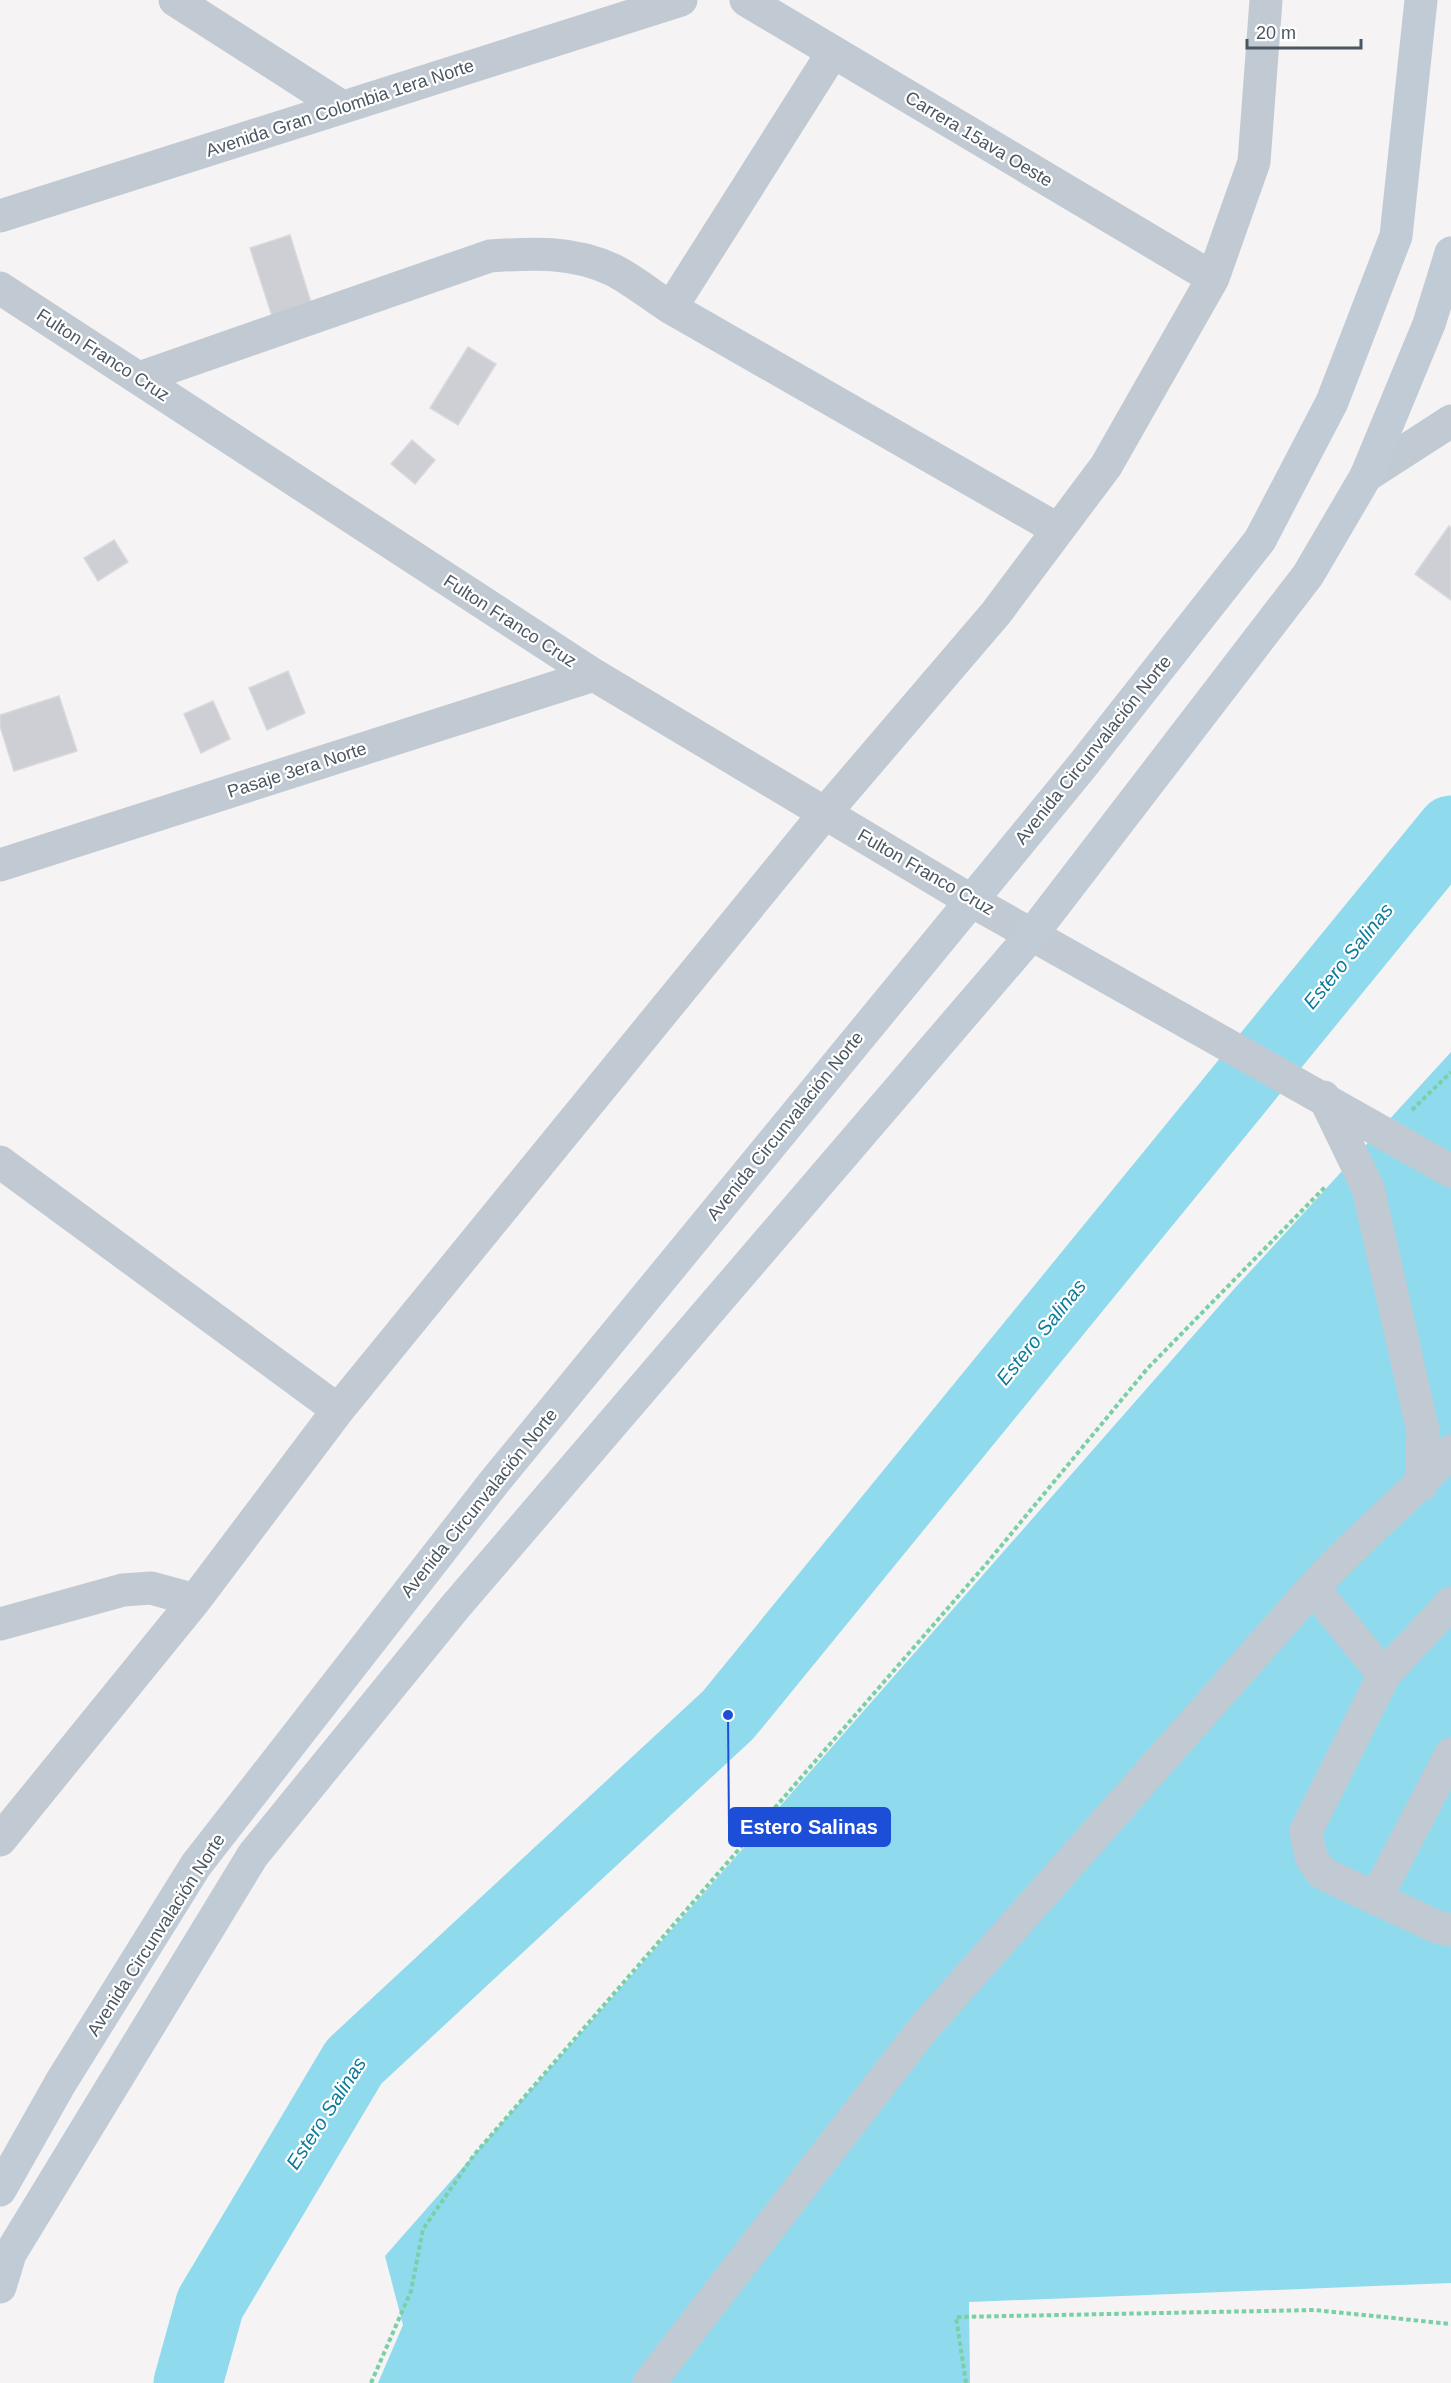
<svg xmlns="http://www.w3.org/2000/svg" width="1451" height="2383" viewBox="0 0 1451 2383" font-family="Helvetica,sans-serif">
<rect width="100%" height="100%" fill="#f5f3f3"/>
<path fill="#90daee" d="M 1451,1052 L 1451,2283 L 969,2302 L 970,2383 L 378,2383 L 403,2325 L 385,2256 L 1235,1288 Z"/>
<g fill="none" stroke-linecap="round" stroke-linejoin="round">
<path stroke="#90daee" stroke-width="69" d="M 188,2383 L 210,2304 L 354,2062 L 728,1715 L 1451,830"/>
</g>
<path fill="#cdcfd5" stroke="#d7d9de" stroke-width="1.5" d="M 290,235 L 313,309 L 274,322 L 250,248 Z
M 468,347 L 496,364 L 458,425 L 430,408 Z
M 412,440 L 435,460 L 415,484 L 391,464 Z
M 1449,526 L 1451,528 L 1451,600 L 1415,574 Z
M 114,540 L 128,562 L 98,581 L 84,558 Z
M 288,671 L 305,713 L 267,730 L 249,688 Z
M 59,696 L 77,751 L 14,771 L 0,726 L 0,715 Z
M 213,701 L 230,739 L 201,753 L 184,714 Z"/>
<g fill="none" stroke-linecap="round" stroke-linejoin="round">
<path stroke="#7ad0a6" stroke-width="4" stroke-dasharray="4.5 3" stroke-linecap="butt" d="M 1412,1110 L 1451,1072
M 371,2383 L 411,2291 L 423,2229 L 474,2155 L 987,1563 L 1147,1369 L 1326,1186
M 966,2383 L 956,2317 L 1315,2310 L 1451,2324"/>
<path stroke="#c1cad2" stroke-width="33" d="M 175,0 L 342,107
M 746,0 L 1213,278
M 0,216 L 681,0
M 0,288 L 594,675 L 970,900 L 1451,1171
M 671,308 L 833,52
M 139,378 L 490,256 C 533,253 573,251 613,270 C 633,280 652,296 671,308 L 1057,529
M 1366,476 L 1451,421
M 0,865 L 594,675
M 1324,1097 L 1368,1188 L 1423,1431 L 1421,1485
M 0,1162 L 338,1410
M 1451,1603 L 1384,1675 L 1306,1831 L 1311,1857 L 1322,1873 L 1437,1927 L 1451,1930
M 0,1624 L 123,1590 L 151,1588 L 195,1600
M 1384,1675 L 1313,1588 C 1357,1539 1408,1499 1451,1451
M 0,1840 L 195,1600 L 338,1410 L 825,813 L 996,613 L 1106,466 L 1213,278 L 1254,162 L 1266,0
M 1376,1898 L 1451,1754
M 649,2383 L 923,2029 L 1313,1588"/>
<path stroke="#c1cbd6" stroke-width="33" d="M 0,2190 L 61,2082 L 196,1865 L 495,1481 L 1082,766 L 1260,540 L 1332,402 L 1396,236 L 1421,0
M 0,2287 L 10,2254 L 253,1855 L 455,1607 L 1033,933 L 1308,575 L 1366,476 L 1429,324 L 1451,253"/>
</g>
<g text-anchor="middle" stroke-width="4.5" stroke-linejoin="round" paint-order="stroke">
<g font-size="18" fill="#4a5661" stroke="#fff">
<text transform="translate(340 108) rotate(-18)" y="6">Avenida Gran Colombia 1era Norte</text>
<text transform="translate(979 139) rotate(31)" y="6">Carrera 15ava Oeste</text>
<text transform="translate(103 355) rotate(33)" y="6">Fulton Franco Cruz</text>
<text transform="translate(510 621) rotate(33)" y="6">Fulton Franco Cruz</text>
<text transform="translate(1093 750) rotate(-51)" y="6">Avenida Circunvalación Norte</text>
<text transform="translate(297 770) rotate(-18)" y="6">Pasaje 3era Norte</text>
<text transform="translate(926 872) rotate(30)" y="6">Fulton Franco Cruz</text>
<text transform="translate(785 1126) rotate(-51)" y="6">Avenida Circunvalación Norte</text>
<text transform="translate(479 1503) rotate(-51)" y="6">Avenida Circunvalación Norte</text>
<text transform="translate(156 1935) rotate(-57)" y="6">Avenida Circunvalación Norte</text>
</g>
<g font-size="20" font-style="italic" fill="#0c7c9b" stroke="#fff">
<text transform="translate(1348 956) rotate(-51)" y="7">Estero Salinas</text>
<text transform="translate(1041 1332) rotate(-51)" y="7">Estero Salinas</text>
<text transform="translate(326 2113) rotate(-57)" y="7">Estero Salinas</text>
</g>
</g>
<path fill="none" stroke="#1d4ed8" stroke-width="2" d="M728 1715L729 1827"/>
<circle fill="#1d4ed8" stroke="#fff" stroke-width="2" cx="728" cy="1715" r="6"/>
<rect fill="#1d4ed8" stroke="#1d4ed8" stroke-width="2" x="729" y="1808" width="161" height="38" rx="6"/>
<g font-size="20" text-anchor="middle" font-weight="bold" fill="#fff">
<text x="809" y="1834">Estero Salinas</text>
</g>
<path d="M1247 39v9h114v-9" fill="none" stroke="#4a5661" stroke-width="3"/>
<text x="1256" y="39" font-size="18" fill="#4a5661" stroke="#ffffff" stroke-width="4.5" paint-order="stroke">20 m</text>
</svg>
